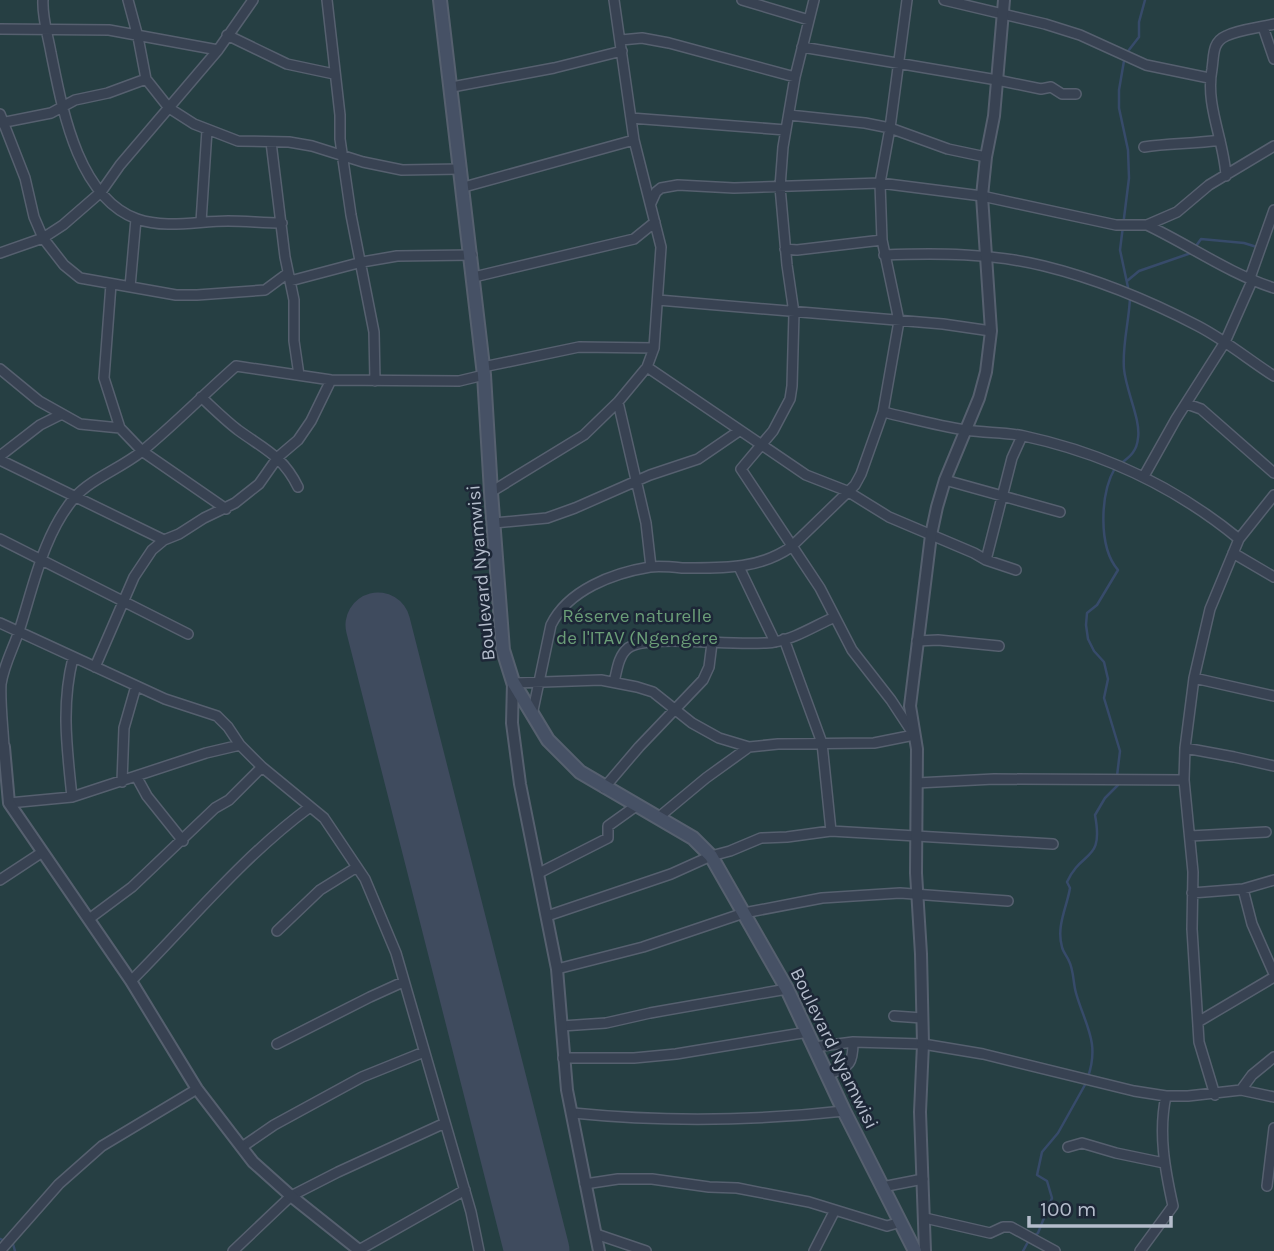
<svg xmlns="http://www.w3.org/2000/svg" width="1274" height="1251" viewBox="0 0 1274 1251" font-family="Karla,sans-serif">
<rect width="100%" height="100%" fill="#243042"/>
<path fill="#263f43" d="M 0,0 L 1274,0 L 1274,1251 L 0,1251 Z"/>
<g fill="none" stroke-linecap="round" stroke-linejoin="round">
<path stroke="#374b6a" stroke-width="2.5" d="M 1127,281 L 1139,271 L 1191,253 L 1201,239 L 1244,243 L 1260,248
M 1129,292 L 1120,250 L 1129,178 L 1128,150 L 1119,108 L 1119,90 L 1125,55 L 1139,37 L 1139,22 L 1145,0
M 1120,464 C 1130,457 1137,451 1138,438 C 1141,420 1126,391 1124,369 C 1122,345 1129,322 1130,298
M 1115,468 C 1100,494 1098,547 1118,570 L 1097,605 L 1087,613 L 1086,625 L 1088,639 L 1094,651 L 1104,662 L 1108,679 L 1104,698 L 1120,751 L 1117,776
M 1088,1077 C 1100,1042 1085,1025 1076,993 C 1073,983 1074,971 1069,961 C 1067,956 1063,952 1062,947 C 1056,926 1067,907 1070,888 L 1067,882 C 1082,849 1104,863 1095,815 L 1105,798 L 1118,785
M 1034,1236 L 1038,1233 L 1052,1198 L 1047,1181 L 1037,1175 L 1042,1152 L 1058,1133 L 1086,1083
M 0,1239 L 13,1244 L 15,1251
M 1023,1251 L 1029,1240"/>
<path stroke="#3f4b5e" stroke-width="65" d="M 378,625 L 537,1251"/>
<g stroke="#56606f" stroke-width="12">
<path id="minor" d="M 43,0 C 42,17 48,36 51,53 C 62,107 77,197 137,219 C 166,229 198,221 228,221 C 246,221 264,223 282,223
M 128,0 L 138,37 L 146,79 L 169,108 L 194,124 L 238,141 L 289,142 L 312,146 L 363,162 L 402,170 L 461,169
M 327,0 L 340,115 L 340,139 L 351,215 L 374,332 L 375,381
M 742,0 L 809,20
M 944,0 L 1045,24 L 1080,35 L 1146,65 L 1209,78
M 1263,27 L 1274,59
M 0,29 L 109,30 L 218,50
M 227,35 L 287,64 L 334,74
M 621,40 L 642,38 L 669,43 L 795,77
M 802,47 L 997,80 L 1041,89 L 1051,87 L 1062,94 L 1076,94
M 452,87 L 554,68 L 622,51
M 0,114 L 25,178 L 34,217 L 43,238 L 64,265 L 80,278 L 176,295 L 197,295 L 265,290 L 288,273
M 789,115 L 865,123 L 890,128 L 948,149 L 986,157
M 631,118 L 786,130
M 0,123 L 51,113 L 75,100 L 108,93 L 146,79
M 271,142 L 285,257 L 294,300 L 294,341 L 299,375
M 1144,147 C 1169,143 1194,144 1220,140
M 1226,176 C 1224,140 1205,105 1212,69 C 1214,56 1212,42 1226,36 C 1240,29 1259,28 1274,24
M 464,187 L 634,140
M 651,203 L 656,192 L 661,188 L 678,185 L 734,188 L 880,183 L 982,196 L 1116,225 L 1147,225 L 1177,212 L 1209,185 L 1274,146
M 201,222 L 207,130
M 1147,225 C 1191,246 1228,273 1274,288
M 785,249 L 797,250 L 882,240
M 0,253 L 43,238 L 63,225 L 101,192 L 120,165 L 218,50 L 253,0
M 884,255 C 937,253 992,253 1044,266 C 1097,279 1150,301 1198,326 C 1225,340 1249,360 1274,376
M 474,277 L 634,239 L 655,222
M 290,281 L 362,262 L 397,256 L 472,255
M 111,284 L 104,378 L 120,428 L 142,451 L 226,509
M 130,287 L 136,219
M 658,300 L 943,324 L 991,331
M 483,367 L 579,347 L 654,348
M 647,367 L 806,475 L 847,491 L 889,517 L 974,553 L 986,560 L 1016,570
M 0,369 L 39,401 L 80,424 L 120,428
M 201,397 C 213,408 225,420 238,430 C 264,449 283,456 298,487
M 618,402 L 646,523 L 651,567
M 1187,404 L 1201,409 L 1274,473
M 883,412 C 910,418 938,426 966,430 C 985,433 1005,432 1024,436 C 1103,453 1177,488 1239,539
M 0,456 L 40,425 L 62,414
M 0,460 L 164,540
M 1144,476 L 1176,419 L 1225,342 L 1252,281 L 1251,275 L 1274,210
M 945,480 L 1060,512
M 491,492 L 584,435 L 618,402 L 647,367 L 654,348 L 661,247 L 634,140 L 614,0
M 494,523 L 547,518 L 575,508 L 650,475 L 698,459 L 739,431
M 0,539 L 188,634
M 1233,553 L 1274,577
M 986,560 L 1012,458 L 1022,436
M 739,567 L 775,642
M 0,623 L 165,699 L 217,716 L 228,727 L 240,745 L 262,767 L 324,818 L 365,879 L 396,953 L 471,1212 L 479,1251
M 784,639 L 822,743 L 831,831
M 917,641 L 938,640 L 999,646
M 95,667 L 134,577 L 152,550 L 164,540 L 179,534 L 204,518 L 235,503 L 259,484 L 278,457 L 298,440 L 311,421 L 331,380
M 1194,678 L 1274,696
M 614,682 C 617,671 618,656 628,648 C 649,633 742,648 774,642 C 795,639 816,625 835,617
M 514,683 L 601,680 L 637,687 L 653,692 L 692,723 L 719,738 L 749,747 L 778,744 L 874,743 L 914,735 L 891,700 L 852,650 L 820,588 L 741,469 L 773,431 L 790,399 L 792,386 L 794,313 L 787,265 L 780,187 L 783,147 L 795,77 L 814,0
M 532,715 L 551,625 C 568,590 613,573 650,567 C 660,566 672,567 682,568 C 721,568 758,570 791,547 L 855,485 L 861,474 L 883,412 L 899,321 L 882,240 L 880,183 L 890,128 L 907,0
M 4,747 C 3,727 0,704 1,684 C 4,664 14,647 20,628 C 34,584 44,533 75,497 C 91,479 121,468 141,452 C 174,425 204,394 236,366 L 331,380 L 459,381 L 484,375
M 1185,748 L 1234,757 L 1274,766
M 136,776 L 147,796 L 183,841
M 122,782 L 124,728 L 136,686
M 917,783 L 994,779 L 1184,780
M 604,788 L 639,747 L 703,680 L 709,667 L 712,643
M 72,797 C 67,749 61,705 73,658
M 9,803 L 72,797 L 206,753 L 240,745
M 659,817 L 706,778 L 749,747
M 1190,836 L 1266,832
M 539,873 L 608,838 L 608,826 L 636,806
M 0,880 L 41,853
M 1243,889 L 1252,924 L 1274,974
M 1192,893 L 1243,889 L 1274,880
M 547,916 L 671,874 L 711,856 L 730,851 L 761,838 L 787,837 L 831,831 L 1053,844
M 89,919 L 132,887 L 215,808 L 229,800 L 262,767
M 277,931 L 320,890 L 357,867
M 557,969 L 643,947 L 744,913 L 822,898 L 900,893 L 1008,901
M 131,981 C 190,922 242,857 310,807
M 894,1016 L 922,1018
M 1198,1022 L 1274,977
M 562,1026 L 606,1023 L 650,1013 L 787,989
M 277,1044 L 370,997 L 403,982
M 814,1047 L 853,1042 L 923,1044 L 983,1054 L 1134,1091 L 1166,1096 L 1188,1096 L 1241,1090 L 1274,1097
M 563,1058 L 634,1058 L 676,1054 L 808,1032
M 827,1075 C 848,1066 853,1067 853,1042
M 1241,1090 L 1252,1075 L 1274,1057
M 1215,1095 L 1199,1042 L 1192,929 L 1193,872 L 1184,780 L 1185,748 L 1194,678 L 1210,609 L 1239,539 L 1274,495
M 573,1113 C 663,1122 754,1121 844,1111
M 242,1147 L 274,1125 L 362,1077 L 424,1052
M 1068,1147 L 1082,1143 L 1116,1153 L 1164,1163
M 585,1184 L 618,1179 L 652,1179 L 709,1187 L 737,1188 L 809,1202 L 887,1226 L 901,1222
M 1267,1186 L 1274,1128
M 882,1187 L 923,1179
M 925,1218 L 990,1233 L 1003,1227 L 1011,1227 L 1055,1251
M 596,1234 L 646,1251
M 359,1250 L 465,1190
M 0,1251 L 59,1184 L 102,1146 L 197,1089
M 233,1251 L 291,1196 L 338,1172 L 445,1123
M 814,1251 L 835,1210
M 1140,1251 L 1173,1206 C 1165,1170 1158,1133 1166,1096"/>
</g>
<g stroke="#56606f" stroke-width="14">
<path id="tertiary" d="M 513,682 L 512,723 L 520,784 L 557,969 L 567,1090 L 599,1251
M 0,747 L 4,747 L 9,803 L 131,981 L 197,1089 L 253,1162 L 291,1196 L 360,1251
M 925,1251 L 920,1112 L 923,1044 L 921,954 L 916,873 L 917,749 L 910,706 L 931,535 L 937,507 L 945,480 L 979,398 L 986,372 L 991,331 L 982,196 L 986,157 L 994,116 L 1004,0"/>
</g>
<g stroke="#56606f" stroke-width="16">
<path id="secondary" d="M 440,0 L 484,375 L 491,492 L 503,650 L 513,682 L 548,740 L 580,772 L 693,838 L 711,856 L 787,989 L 844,1111 L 915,1251"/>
</g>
<use href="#minor" stroke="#384252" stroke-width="9"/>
<use href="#tertiary" stroke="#384252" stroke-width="10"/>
<use href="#secondary" stroke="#465165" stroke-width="12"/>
</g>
<g text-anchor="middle" stroke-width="5" stroke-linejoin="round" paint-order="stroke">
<g font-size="19" fill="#b5bdcc" stroke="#1d2737">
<text transform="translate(480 573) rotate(-95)" y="7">Boulevard Nyamwisi</text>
<text transform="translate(835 1048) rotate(64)" y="7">Boulevard Nyamwisi</text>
</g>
<g font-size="19" fill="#6b9e78" stroke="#1d2737">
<text x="637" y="622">Réserve naturelle<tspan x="637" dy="22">de l'ITAV (Ngengere</tspan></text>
</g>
</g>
<path d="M1029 1216v10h142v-10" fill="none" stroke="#b5bdcc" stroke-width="3.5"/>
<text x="1040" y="1216" font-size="21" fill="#b5bdcc" stroke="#1d2737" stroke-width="5" paint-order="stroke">100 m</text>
</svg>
